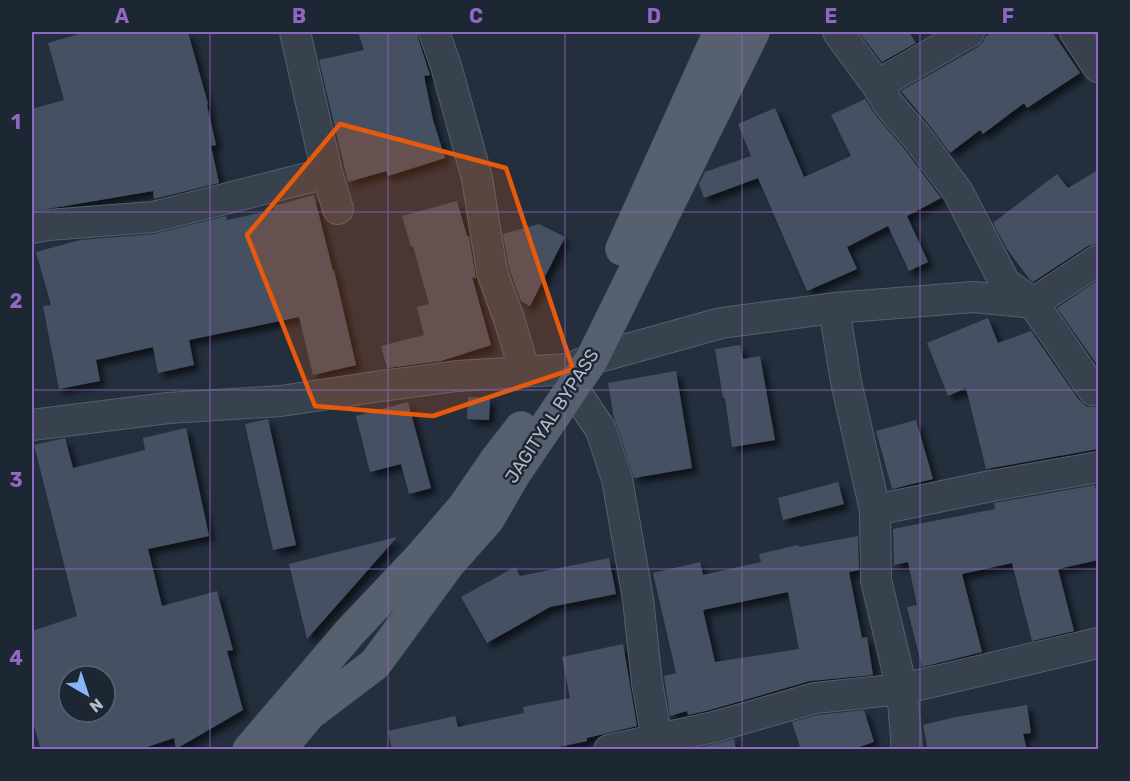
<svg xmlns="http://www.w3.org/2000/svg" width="1130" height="781" viewBox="0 0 1130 781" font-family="Rubik,sans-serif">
<defs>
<filter id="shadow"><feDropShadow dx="5.5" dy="5.5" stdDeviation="3" flood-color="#0009"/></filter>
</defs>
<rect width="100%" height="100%" fill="#242f3e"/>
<path fill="#455162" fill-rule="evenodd" filter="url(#shadow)" d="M 86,32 L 188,32 L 208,104 L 207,105 L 216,145 L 211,146 L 219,183 L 154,199 L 153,191 L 65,206 L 32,211 L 32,109 L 64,100 L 48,43 Z
M 358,32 L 417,32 L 418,38 L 430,75 L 424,76 L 433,120 L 445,158 L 388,176 L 386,171 L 348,182 L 319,60 L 364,50 Z
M 859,32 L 909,32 L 916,43 L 882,62 Z
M 994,32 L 1052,32 L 1080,73 L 1027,108 L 1024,103 L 983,134 L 980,130 L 950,153 L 930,126 L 901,91 L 978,47 L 984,41 L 985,37 Z
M 865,99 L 876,116 L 903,147 L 941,198 L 907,216 L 928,262 L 909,271 L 888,226 L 847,247 L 857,269 L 807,291 L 758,178 L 704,198 L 699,184 L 705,172 L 751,156 L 738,124 L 775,108 L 804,177 L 851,156 L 831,115 Z
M 1098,170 L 1098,243 L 1088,246 L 1033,282 L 1030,280 L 1007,249 L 993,223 L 1057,174 L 1068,188 Z
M 314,195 L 333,271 L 334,270 L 356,365 L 313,375 L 299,317 L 189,340 L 194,365 L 158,373 L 153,347 L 96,360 L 100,381 L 59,389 L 43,306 L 51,305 L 36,252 L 80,240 L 154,234 L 226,216 L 227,220 L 274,210 L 273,206 Z
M 457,201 L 467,236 L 469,236 L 476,279 L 472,277 L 491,345 L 441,361 L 387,368 L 381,346 L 424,335 L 417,307 L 429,304 L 413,246 L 411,247 L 402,216 Z
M 539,224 L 565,237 L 530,306 L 521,301 L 509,268 L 503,234 Z
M 1098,280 L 1098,366 L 1057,308 Z
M 988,318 L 998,343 L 1031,331 L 1079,400 L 1086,406 L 1096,407 L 1098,419 L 1098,449 L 986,469 L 966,388 L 948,396 L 927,343 Z
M 740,345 L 743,359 L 760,356 L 775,440 L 732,447 L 725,398 L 723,398 L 715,349 Z
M 676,371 L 692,468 L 634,478 L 617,425 L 614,419 L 608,383 Z
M 468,397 L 490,398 L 489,420 L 467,419 Z
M 408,402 L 431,488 L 409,494 L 401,464 L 370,472 L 356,416 Z
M 268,419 L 296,545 L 273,550 L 245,424 Z
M 916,420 L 933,479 L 892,489 L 876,431 Z
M 186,428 L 209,536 L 148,549 L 162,606 L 217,591 L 233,650 L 227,651 L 243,710 L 176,749 L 174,738 L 138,750 L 41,750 L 32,719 L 32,631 L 77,616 L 34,445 L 65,438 L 73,468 L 145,450 L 143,438 ZM 69,676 L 105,676 L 105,712 L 69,712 Z
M 838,482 L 844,504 L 783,520 L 778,498 Z
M 1095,485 L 1098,500 L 1098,560 L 1058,569 L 1074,631 L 1032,641 L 1012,563 L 962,574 L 982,652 L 922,667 L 907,607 L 917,605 L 908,562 L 894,565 L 893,529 L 995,509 L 994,503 Z
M 858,536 L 859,570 L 849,572 L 862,638 L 867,637 L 873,675 L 810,681 L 710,710 L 688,715 L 687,711 L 670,716 L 664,676 L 676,673 L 653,573 L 700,562 L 703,575 L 761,562 L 759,554 L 798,545 L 799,547 ZM 788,592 L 799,649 L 715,662 L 703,610 Z
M 397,537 L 307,639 L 289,564 Z
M 609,558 L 616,594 L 550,607 L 487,643 L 461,597 L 515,567 L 520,576 Z
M 623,644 L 637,726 L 587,738 L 587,741 L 545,750 L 392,750 L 388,731 L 455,716 L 458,727 L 524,713 L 523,707 L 570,698 L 562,657 Z
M 1027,705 L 1031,733 L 1023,734 L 1027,750 L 928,750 L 923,725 L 956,717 Z
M 864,710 L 874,742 L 850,750 L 801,750 L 792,722 L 818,715 Z
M 734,739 L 736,750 L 695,750 L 695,749 Z"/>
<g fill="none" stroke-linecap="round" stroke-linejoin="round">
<g stroke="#565f6c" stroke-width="32">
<path id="street" d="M 295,32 L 327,173 L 338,209
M 434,32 L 446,66 L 477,178 L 492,272 L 509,319 L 525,372
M 838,32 L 877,85 L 889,105 L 916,136 L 958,192 L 1005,283 L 1033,303 L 1093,390
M 1075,32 L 1098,67
M 877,85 L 969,32
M 32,228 L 48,225 L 153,217 L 327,173
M 834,308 L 846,382 L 875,510 L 876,580 L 902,689 L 907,750
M 573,388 L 601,430 L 617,479 L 638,599 L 647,683 L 657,739
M 32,425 L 168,408 L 281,401 L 381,386 L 457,376 L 568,369 L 592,359 L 721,323 L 834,308 L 974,297 L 1033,303 L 1098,260
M 875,510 L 991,486 L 1098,467
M 609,750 L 714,727 L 815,698 L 902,689 L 1098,643"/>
</g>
<g stroke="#414a57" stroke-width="34">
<path id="primary" d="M 622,249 L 720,32
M 249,750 L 350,632 L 419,559 L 464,507 L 497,459 L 521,428
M 279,750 L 309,714 L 375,664 L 449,563 L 488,519 L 514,474 L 592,359 L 753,32"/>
</g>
<use href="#street" stroke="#38414e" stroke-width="30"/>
<use href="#primary" stroke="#56606e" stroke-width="33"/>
</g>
<path fill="#e8590c" fill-opacity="0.2" stroke="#e8590c" stroke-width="4.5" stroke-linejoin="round" d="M 340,124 L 506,168 L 573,369 L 433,416 L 315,406 L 247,235 Z"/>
<path fill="none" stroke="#9266c3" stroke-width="1.5" stroke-opacity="0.55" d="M 210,32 L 210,750M 388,32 L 388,750M 565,32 L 565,750M 742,32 L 742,750M 920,32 L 920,750M 32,212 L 1098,212M 32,390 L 1098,390M 32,569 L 1098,569"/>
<g text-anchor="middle" stroke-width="5" stroke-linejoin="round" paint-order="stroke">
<g font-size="18" fill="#b4bcc9" stroke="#1d2633">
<text transform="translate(552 416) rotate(-57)" y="6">JAGITYAL BYPASS</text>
</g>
</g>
<rect width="1130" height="781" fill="none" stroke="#1d2633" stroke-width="66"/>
<g transform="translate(87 694) rotate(141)"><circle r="28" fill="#1d2633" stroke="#59626f" stroke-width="1.5"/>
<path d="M0-4.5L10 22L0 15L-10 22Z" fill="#8ab4f8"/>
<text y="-9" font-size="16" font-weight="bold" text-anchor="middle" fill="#b4bcc9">N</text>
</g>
<rect x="33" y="33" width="1064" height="715" fill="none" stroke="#9266c3" stroke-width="2"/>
<g font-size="20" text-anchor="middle" font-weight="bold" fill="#9266c3">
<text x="122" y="23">A</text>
<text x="299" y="23">B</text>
<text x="476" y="23">C</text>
<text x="654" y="23">D</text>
<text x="831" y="23">E</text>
<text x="1008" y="23">F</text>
<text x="16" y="129">1</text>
<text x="16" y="308">2</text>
<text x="16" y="487">3</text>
<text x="16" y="665">4</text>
</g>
</svg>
